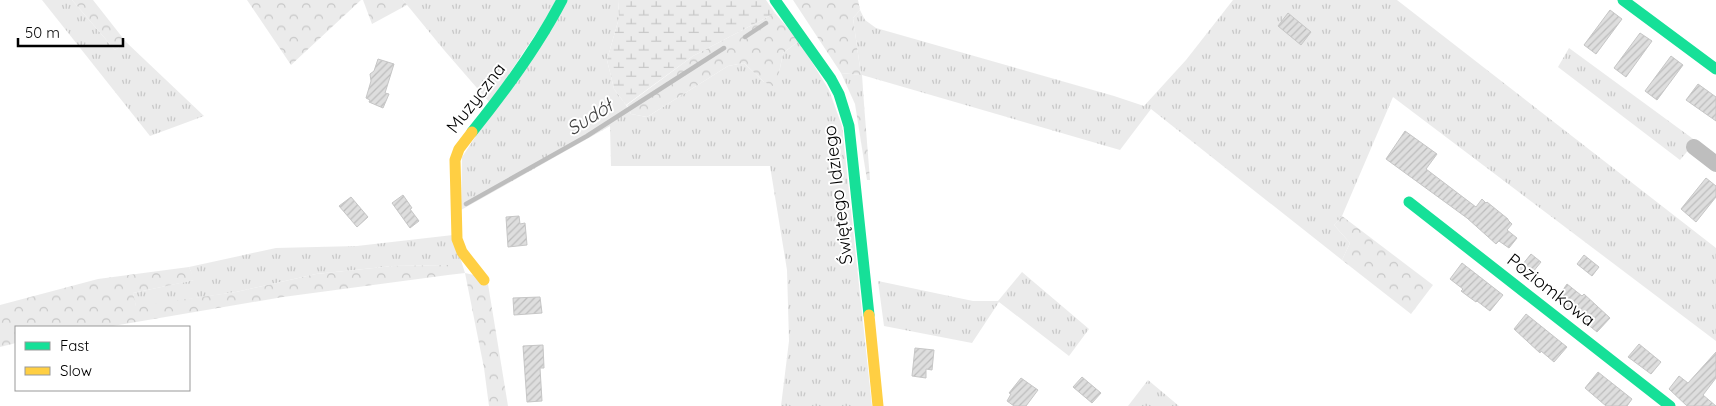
<svg xmlns="http://www.w3.org/2000/svg" width="1716" height="406" viewBox="0 0 1716 406" font-family="Quicksand,sans-serif">
<defs>
<pattern id="grass-tufts" width="24" height="20" patternUnits="userSpaceOnUse" patternTransform="scale(1.25)"><rect width="24" height="20" fill="#ebebeb"/><path d="M3 7l-1-3M5 7V3M7 7l1-3M15 17l-1-3M17 17v-4M19 17l1-3" fill="none" stroke="#c8c8c8"/></pattern>
<pattern id="forest-crowns" width="20" height="18" patternUnits="userSpaceOnUse" patternTransform="scale(1.25)"><rect width="20" height="18" fill="#ebebeb"/><path d="M2 6a3 3 0 1 1 6 0M12 15a3 3 0 1 1 6 0" fill="none" stroke="#c8c8c8"/></pattern>
<pattern id="wetland-marsh" width="20" height="14" patternUnits="userSpaceOnUse" patternTransform="scale(1.25)"><rect width="20" height="14" fill="#ebebeb"/><path d="M1 5h8M5 5V1M11 12h8M15 12V8" fill="none" stroke="#c8c8c8"/></pattern>
<pattern id="building-hatch" width="6" height="6" patternUnits="userSpaceOnUse" patternTransform="scale(1.25)"><rect width="6" height="6" fill="#dedede"/><path d="M-1 1l2-2M0 6l6-6M5 7l2-2" fill="none" stroke="#bdbdbd"/></pattern>
</defs>
<rect width="100%" height="100%" fill="#fff"/>
<path fill="url(#grass-tufts)" d="M 42,0 L 72,0 L 115,50 L 126,42 L 204,116 L 150,136 Z
M 403,0 L 558,0 L 490,103 L 444,50 Z
M 567,0 L 618,0 L 619,18 L 607,60 L 614,89 L 626,105 L 631,114 L 647,117 L 728,66 L 744,63 L 764,82 L 779,73 L 783,53 L 799,41 L 829,90 L 842,126 L 872,406 L 781,406 L 789,341 L 787,270 L 770,166 L 611,166 L 610,126 L 461,210 L 462,157 Z
M 1233,0 L 1397,0 L 1716,248 L 1716,341 L 1393,97 L 1342,216 L 1334,225 L 1350,243 L 1342,260 L 1151,109 L 1120,150 L 862,75 L 864,104 L 855,104 L 841,73 L 861,75 L 853,18 L 860,10 L 865,20 L 876,28 L 1114,96 L 1144,106 L 1186,60 Z
M 1569,48 L 1696,141 L 1680,160 L 1558,67 Z
M 453,235 L 465,273 L 448,275 L 447,265 L 393,266 L 316,274 L 236,292 L 136,307 L 133,293 L 194,280 L 189,267 L 276,248 L 357,246 Z
M 1022,272 L 1089,329 L 1069,356 L 999,302 L 972,343 L 884,326 L 878,281 L 973,301 L 998,301 Z
M 1148,380 L 1179,406 L 1128,406 Z"/>
<path fill="url(#forest-crowns)" d="M 72,0 L 93,0 L 126,42 L 115,50 Z
M 247,0 L 361,0 L 291,65 Z
M 363,0 L 403,0 L 407,5 L 372,24 Z
M 793,0 L 858,0 L 860,10 L 853,18 L 861,75 L 841,73 Z
M 775,13 L 799,41 L 783,53 L 779,73 L 773,86 L 764,82 L 744,63 L 728,66 L 647,117 L 631,114 L 627,105 L 693,56 Z
M 855,104 L 864,104 L 870,180 L 867,180 Z
M 1342,216 L 1433,285 L 1411,314 L 1342,260 L 1350,243 L 1334,225 Z
M 448,265 L 448,275 L 283,297 L 107,327 L 16,327 L 16,343 L 0,347 L 0,305 L 98,279 L 189,267 L 195,280 L 133,293 L 136,306 L 236,292 L 316,274 L 393,266 Z
M 465,273 L 487,278 L 508,406 L 489,406 L 484,368 Z"/>
<path fill="url(#wetland-marsh)" d="M 618,0 L 766,0 L 775,13 L 693,56 L 626,105 L 614,89 L 607,60 L 619,18 Z"/>
<g fill="none" stroke-linecap="round" stroke-linejoin="round">
<path stroke="#bdbdbd" stroke-width="4.5" d="M 745,37 L 766,23
M 466,204 L 587,136 L 724,48"/>
</g>
<path fill="url(#building-hatch)" stroke="#c6c6c6" d="M 1610,10 L 1622,19 L 1596,54 L 1584,45 Z
M 1288,13 L 1311,32 L 1301,45 L 1278,26 Z
M 1640,33 L 1652,41 L 1626,77 L 1614,68 Z
M 1671,56 L 1683,65 L 1657,100 L 1645,91 Z
M 378,59 L 394,64 L 385,93 L 389,94 L 383,108 L 369,102 L 370,100 L 366,98 L 371,81 L 370,74 L 374,71 Z
M 1698,84 L 1716,97 L 1716,121 L 1686,100 Z
M 1405,131 L 1437,154 L 1426,169 L 1476,207 L 1482,199 L 1486,203 L 1487,202 L 1508,219 L 1508,220 L 1512,224 L 1507,230 L 1517,238 L 1509,248 L 1499,241 L 1496,244 L 1467,218 L 1386,159 Z
M 1706,178 L 1716,186 L 1716,197 L 1696,222 L 1681,209 Z
M 403,195 L 412,208 L 410,209 L 419,221 L 410,228 L 392,203 Z
M 351,197 L 368,217 L 357,227 L 339,206 Z
M 519,216 L 520,224 L 525,223 L 527,245 L 508,247 L 506,217 Z
M 1531,254 L 1541,262 L 1528,278 L 1518,270 Z
M 1584,255 L 1599,267 L 1592,276 L 1577,264 Z
M 1462,263 L 1503,295 L 1490,311 L 1477,301 L 1476,302 L 1469,297 L 1461,291 L 1463,289 L 1450,279 Z
M 1567,284 L 1582,296 L 1584,294 L 1610,318 L 1597,332 L 1558,300 L 1562,295 L 1560,294 Z
M 540,297 L 542,313 L 514,315 L 513,298 Z
M 1526,314 L 1567,347 L 1554,362 L 1541,351 L 1540,353 L 1514,329 Z
M 1639,344 L 1661,362 L 1651,374 L 1628,357 Z
M 543,345 L 544,368 L 540,368 L 542,401 L 527,402 L 523,346 Z
M 915,348 L 934,350 L 932,370 L 926,369 L 926,378 L 912,376 Z
M 1716,352 L 1716,378 L 1703,395 L 1716,406 L 1687,406 L 1669,389 L 1679,376 L 1688,383 Z
M 1598,372 L 1632,399 L 1627,406 L 1606,406 L 1585,388 Z
M 1082,377 L 1101,393 L 1092,403 L 1073,387 Z
M 1021,378 L 1038,390 L 1026,406 L 1014,406 L 1007,401 L 1011,394 L 1009,393 Z"/>
<g fill="none" stroke-linecap="round" stroke-linejoin="round">
<path stroke="#bebebe" stroke-width="16" d="M 1694,147 L 1716,164"/>
<path stroke="#16e098" stroke-width="11" d="M 775,0 L 831,79 L 839,94 L 849,126 L 869,315
M 1623,0 L 1716,69
M 472,132 C 506,90 537,48 562,0
M 1409,202 L 1670,406"/>
<path stroke="#ffcf43" stroke-width="11" d="M 472,132 L 459,149 L 455,160 L 457,239 L 462,252 L 484,280
M 869,315 L 878,406"/>
</g>
<g text-anchor="middle" stroke-width="4" stroke-linejoin="round" paint-order="stroke">
<g font-size="18" fill="#000" stroke="#fff">
<text transform="translate(476 98) rotate(-52)" y="6">Muzyczna</text>
<text transform="translate(838 195) rotate(-97)" y="6">Świętego Idziego</text>
<text transform="translate(1551 290) rotate(38)" y="6">Poziomkowa</text>
</g>
<g font-size="19" font-style="italic" fill="#424242" stroke="#fff">
<text transform="translate(589 117) rotate(-32)" y="7">Sudół</text>
</g>
</g>
<rect x="15" y="326" width="175" height="65" fill="#ffffff" stroke="#999999"/>
<rect x="25" y="342" width="25" height="8" fill="#16e098" stroke="#999999"/>
<text x="60" y="351" font-size="15" fill="#000000">Fast</text>
<rect x="25" y="367" width="25" height="8" fill="#ffcf43" stroke="#999999"/>
<text x="60" y="376" font-size="15" fill="#000000">Slow</text>
<path d="M18 38v8h105v-8" fill="none" stroke="#000000" stroke-width="2.5"/>
<text x="25" y="38" font-size="15" fill="#000000" stroke="#ffffff" stroke-width="4" paint-order="stroke">50 m</text>
</svg>
